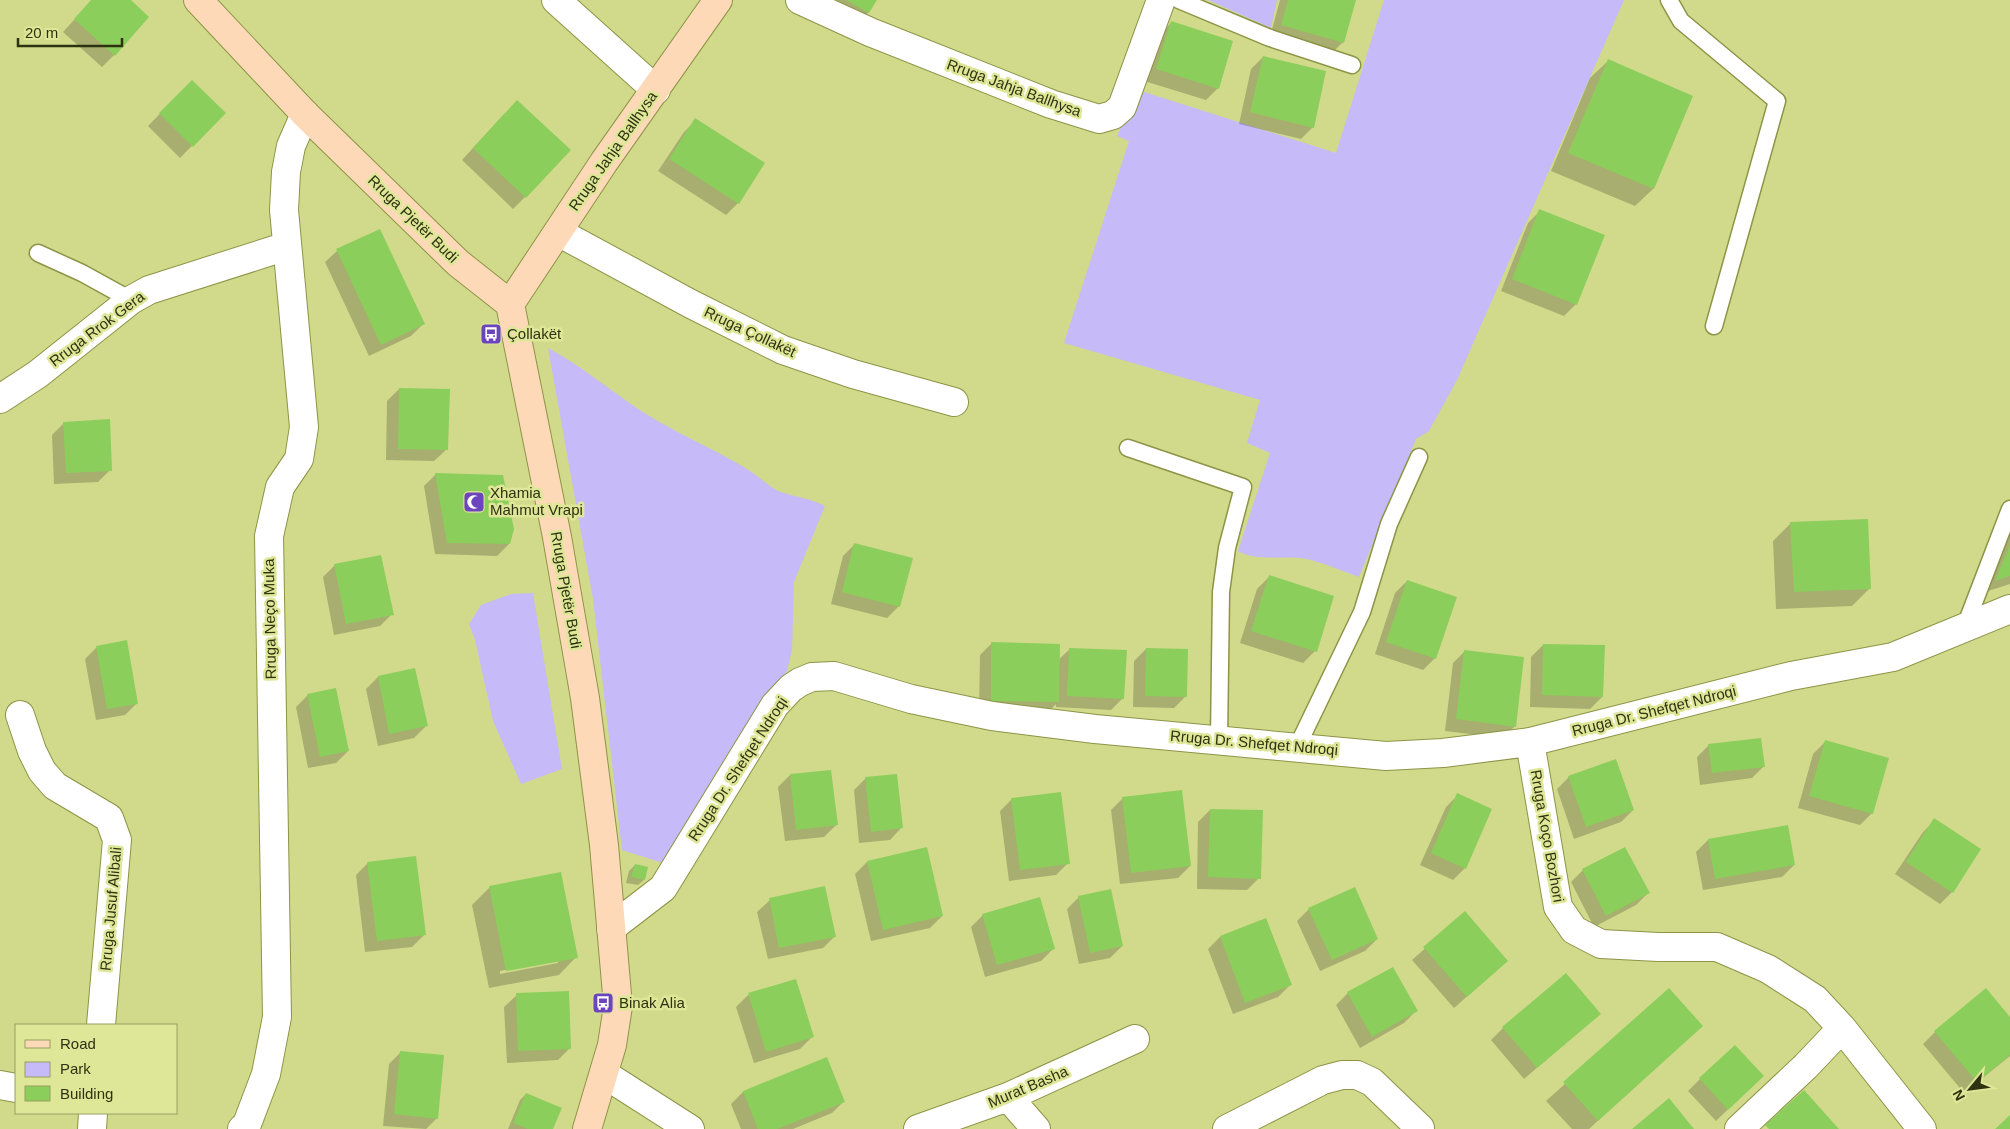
<svg xmlns="http://www.w3.org/2000/svg" width="2010" height="1129" viewBox="0 0 2010 1129" font-family="Helvetica,sans-serif">
<rect width="100%" height="100%" fill="#d1da8b"/>
<path fill="#c6baf8" d="M 1208,0 L 1277,0 L 1271,28 Z
M 1384,0 L 1624,0 L 1457,380 L 1429,431 L 1416,439 L 1359,577 C 1342,571 1324,563 1307,559 C 1284,555 1257,562 1238,551 L 1270,453 L 1247,443 L 1260,400 L 1064,343 L 1129,141 L 1117,136 L 1138,90 L 1336,153 Z
M 548,348 C 586,368 618,398 656,420 C 687,438 720,452 750,471 C 760,477 768,486 778,491 C 794,497 810,498 825,506 L 794,582 L 792,650 L 787,671 L 728,753 L 663,863 L 622,850 L 593,599 Z
M 533,593 L 562,769 L 521,784 L 493,721 L 475,640 L 469,624 L 481,605 L 511,594 Z"/>
<path fill="#0003" fill-rule="evenodd" d="M 92,0 L 129,0 L 114,55 L 102,67 L 63,32 Z
M 814,0 L 875,0 L 868,13 L 856,25 Z
M 1280,0 L 1355,0 L 1343,42 L 1331,54 L 1270,37 Z
M 1171,23 L 1218,88 L 1206,100 L 1144,81 L 1159,35 Z
M 1263,57 L 1313,127 L 1301,139 L 1239,124 L 1251,69 Z
M 1608,61 L 1692,96 L 1653,189 L 1635,206 L 1551,171 L 1590,78 Z
M 192,81 L 224,113 L 180,158 L 148,126 Z
M 505,113 L 525,197 L 513,209 L 462,160 Z
M 696,120 L 738,203 L 726,215 L 658,171 L 684,132 Z
M 1540,211 L 1576,304 L 1564,316 L 1501,291 L 1528,223 Z
M 337,251 L 423,324 L 411,336 L 369,356 L 325,262 Z
M 399,389 L 447,449 L 434,461 L 386,460 L 387,401 Z
M 64,423 L 110,470 L 98,482 L 54,484 L 52,435 Z
M 436,474 L 509,544 L 497,556 L 435,554 L 424,486 Z
M 1791,523 L 1870,588 L 1852,606 L 1776,609 L 1773,541 Z
M 2010,530 L 2010,584 L 1985,592 Z
M 855,544 L 899,606 L 887,618 L 831,604 L 843,556 Z
M 335,565 L 392,614 L 380,626 L 334,635 L 323,577 Z
M 1269,577 L 1315,651 L 1303,663 L 1240,643 L 1257,589 Z
M 1407,581 L 1435,658 L 1423,670 L 1375,654 L 1395,593 Z
M 992,643 L 1058,660 L 1070,649 L 1123,698 L 1111,710 L 1056,707 L 1056,704 L 1046,714 L 979,712 L 980,655 Z
M 1543,645 L 1602,697 L 1590,709 L 1530,707 L 1531,657 Z
M 97,647 L 137,703 L 125,715 L 96,720 L 85,659 Z
M 1146,649 L 1186,696 L 1174,708 L 1133,707 L 1134,661 Z
M 1465,651 L 1515,726 L 1503,738 L 1445,731 L 1453,663 Z
M 414,669 L 426,726 L 414,738 L 378,746 L 366,689 L 378,677 Z
M 308,695 L 348,751 L 336,763 L 308,768 L 296,707 Z
M 1825,742 L 1872,813 L 1860,825 L 1798,808 L 1813,754 Z
M 1709,745 L 1764,766 L 1752,778 L 1700,785 L 1697,757 Z
M 790,775 L 836,825 L 824,837 L 785,841 L 778,787 Z
M 1569,777 L 1633,810 L 1621,822 L 1574,839 L 1557,789 Z
M 866,778 L 902,827 L 890,840 L 859,843 L 854,790 Z
M 1458,795 L 1465,868 L 1453,880 L 1420,865 L 1446,807 Z
M 1123,798 L 1190,866 L 1178,878 L 1120,884 L 1111,810 Z
M 1012,799 L 1068,863 L 1056,875 L 1009,881 L 1000,811 Z
M 1210,810 L 1259,878 L 1247,890 L 1197,889 L 1198,822 Z
M 1935,820 L 1952,892 L 1940,904 L 1895,874 L 1923,832 Z
M 1708,840 L 1794,865 L 1782,877 L 1703,890 L 1696,852 Z
M 867,862 L 942,916 L 930,928 L 871,941 L 855,874 Z
M 368,863 L 424,935 L 412,947 L 365,952 L 356,875 Z
M 635,865 L 644,880 L 638,885 L 626,883 L 629,871 Z
M 1583,870 L 1648,893 L 1636,905 L 1594,927 L 1571,882 Z
M 490,887 L 576,957 L 559,975 L 489,988 L 472,905 ZM 558,960 L 558,963 L 500,974 L 500,971 Z
M 1079,897 L 1122,946 L 1110,958 L 1079,964 L 1067,909 Z
M 770,900 L 835,936 L 823,948 L 768,959 L 757,912 Z
M 1309,909 L 1377,939 L 1365,951 L 1320,971 L 1297,921 Z
M 1465,913 L 1507,961 L 1454,1008 L 1412,960 Z
M 983,915 L 1053,949 L 1041,961 L 985,977 L 971,927 Z
M 1220,937 L 1290,985 L 1278,997 L 1233,1014 L 1208,949 Z
M 1669,990 L 1701,1026 L 1589,1129 L 1572,1129 L 1546,1101 Z
M 1348,993 L 1416,1011 L 1404,1023 L 1360,1048 L 1336,1005 Z
M 517,995 L 570,1048 L 558,1060 L 507,1063 L 504,1007 Z
M 748,995 L 812,1037 L 800,1049 L 754,1063 L 736,1007 Z
M 1599,1014 L 1524,1079 L 1491,1040 L 1503,1028 Z
M 2010,1019 L 2010,1056 L 1964,1093 L 1923,1044 L 1935,1032 Z
M 401,1052 L 437,1118 L 426,1129 L 383,1126 L 389,1064 Z
M 827,1059 L 844,1101 L 832,1113 L 793,1129 L 741,1129 L 731,1104 L 743,1092 Z
M 1700,1079 L 1750,1088 L 1716,1121 L 1688,1091 Z
M 526,1094 L 552,1129 L 508,1129 L 520,1100 Z"/>
<path fill="#8cce5c" d="M 91,0 L 131,0 L 149,17 L 115,56 L 74,19 Z
M 846,0 L 877,0 L 869,13 Z
M 1288,0 L 1356,0 L 1344,43 L 1281,25 Z
M 1171,21 L 1233,41 L 1219,89 L 1156,69 Z
M 1263,56 L 1326,71 L 1314,128 L 1250,112 Z
M 1608,59 L 1693,96 L 1654,189 L 1568,153 Z
M 192,80 L 226,113 L 193,147 L 159,113 Z
M 517,100 L 571,150 L 526,198 L 473,148 Z
M 695,118 L 765,163 L 739,204 L 669,159 Z
M 1539,209 L 1605,235 L 1577,305 L 1512,279 Z
M 380,229 L 425,324 L 381,345 L 336,249 Z
M 399,388 L 450,389 L 448,450 L 398,449 Z
M 110,419 L 112,471 L 66,473 L 63,422 Z
M 435,473 L 503,475 L 514,529 L 510,544 L 447,543 Z
M 1868,519 L 1871,589 L 1794,592 L 1790,522 Z
M 854,543 L 913,558 L 900,607 L 842,592 Z
M 2010,545 L 2010,576 L 1995,581 Z
M 381,555 L 394,615 L 346,624 L 334,564 Z
M 1269,575 L 1334,596 L 1317,652 L 1251,631 Z
M 1407,580 L 1457,597 L 1436,659 L 1386,642 Z
M 127,640 L 138,704 L 107,709 L 96,646 Z
M 991,642 L 1060,644 L 1059,702 L 991,701 Z
M 1543,644 L 1605,645 L 1603,697 L 1542,695 Z
M 1069,648 L 1127,650 L 1124,699 L 1067,696 Z
M 1146,648 L 1188,649 L 1187,697 L 1145,696 Z
M 1464,650 L 1524,657 L 1516,727 L 1456,719 Z
M 415,668 L 428,726 L 389,734 L 378,676 Z
M 336,688 L 349,751 L 320,757 L 307,694 Z
M 1761,738 L 1765,767 L 1712,773 L 1708,744 Z
M 1825,740 L 1889,758 L 1873,814 L 1809,796 Z
M 1616,759 L 1634,810 L 1586,827 L 1568,776 Z
M 831,770 L 838,825 L 796,830 L 790,774 Z
M 897,774 L 903,828 L 871,832 L 865,777 Z
M 1182,790 L 1191,866 L 1131,873 L 1122,797 Z
M 1061,792 L 1070,864 L 1020,870 L 1011,798 Z
M 1457,793 L 1492,809 L 1466,869 L 1431,853 Z
M 1210,809 L 1263,810 L 1261,879 L 1208,877 Z
M 1934,818 L 1981,849 L 1953,893 L 1906,862 Z
M 1788,825 L 1795,865 L 1715,879 L 1708,839 Z
M 927,847 L 943,916 L 883,930 L 867,861 Z
M 1625,847 L 1650,893 L 1606,916 L 1582,869 Z
M 416,856 L 426,935 L 377,941 L 367,862 Z
M 635,864 L 648,867 L 645,880 L 631,877 Z
M 561,872 L 578,958 L 506,971 L 489,886 Z
M 825,886 L 836,937 L 779,948 L 769,898 Z
M 1355,887 L 1378,939 L 1332,960 L 1308,908 Z
M 1111,889 L 1123,946 L 1090,953 L 1078,896 Z
M 1040,897 L 1055,949 L 997,965 L 982,914 Z
M 1465,911 L 1508,961 L 1467,997 L 1423,947 Z
M 1266,918 L 1292,985 L 1245,1003 L 1220,936 Z
M 1393,967 L 1418,1011 L 1372,1037 L 1347,992 Z
M 1566,973 L 1601,1014 L 1537,1068 L 1502,1027 Z
M 796,979 L 814,1037 L 766,1052 L 748,993 Z
M 1669,988 L 1703,1026 L 1598,1121 L 1563,1082 Z
M 1986,988 L 2010,1017 L 2010,1055 L 1977,1082 L 1934,1031 Z
M 569,991 L 571,1049 L 518,1051 L 516,993 Z
M 1735,1045 L 1764,1076 L 1728,1110 L 1699,1078 Z
M 400,1051 L 444,1055 L 438,1119 L 394,1114 Z
M 827,1057 L 845,1102 L 777,1129 L 758,1129 L 743,1091 Z
M 1804,1090 L 1839,1129 L 1769,1129 L 1765,1125 Z
M 526,1093 L 562,1108 L 553,1129 L 528,1129 L 513,1123 Z
M 1669,1098 L 1694,1129 L 1632,1129 Z
M 2010,1115 L 2010,1129 L 1995,1129 Z"/>
<g fill="none" stroke-linecap="round" stroke-linejoin="round">
<g stroke="#8d9446" stroke-width="19">
<path id="lane" d="M 1179,0 L 1270,38 L 1352,65
M 1669,0 L 1681,21 L 1777,101 L 1714,326
M 38,253 L 82,273 L 131,300
M 1128,448 L 1243,487 L 1227,548 L 1221,592 L 1219,739
M 1964,629 L 2010,509
M 1297,747 L 1362,612 L 1389,524 L 1419,457"/>
</g>
<g stroke="#8d9446" stroke-width="30">
<path id="street" d="M 556,0 L 656,90
M 800,0 L 870,32 L 1051,104 L 1099,119 L 1113,115 L 1122,107 L 1161,0
M 558,232 L 691,304 L 783,350 L 853,374 L 954,402
M 0,399 L 38,374 L 131,300 L 149,290 L 287,246
M 20,715 L 32,751 L 42,771 L 55,786 L 109,818 L 117,840 L 101,1025
M 1530,742 L 1558,907 L 1574,930 L 1601,944 L 1658,947 L 1717,947 L 1768,969 L 1815,999 L 1842,1028 L 1922,1129
M 611,928 L 663,888 L 775,705 L 791,688 L 800,682 L 812,677 L 834,676 L 911,699 L 992,716 L 1095,729 L 1386,756 L 1443,753 L 1530,742 L 1791,676 L 1893,657 L 2010,609
M 604,1074 L 690,1129
M 0,1085 L 16,1088
M 1008,1097 L 1036,1129
M 92,1129 L 93,1113
M 242,1129 L 247,1124 L 266,1074 L 277,1017 L 269,536 L 280,487 L 299,459 L 304,427 L 284,210 L 286,172 L 291,146 L 305,114
M 918,1129 L 1008,1097 L 1135,1039
M 1227,1129 L 1323,1080 L 1342,1075 L 1357,1075 L 1372,1082 L 1420,1128
M 1739,1129 L 1806,1066 L 1842,1028"/>
</g>
<g stroke="#8d9446" stroke-width="30">
<path id="secondary" d="M 198,0 L 305,114 L 458,263 L 510,304 L 557,537 L 585,698 L 604,845 L 618,1006 L 612,1045 L 587,1129
M 510,304 L 604,162 L 718,0"/>
</g>
<use href="#lane" stroke="#fff" stroke-width="16"/>
<use href="#street" stroke="#fff" stroke-width="28"/>
<use href="#secondary" stroke="#fdd9b8" stroke-width="28"/>
</g>
<defs>
<g id="bus-square" transform="scale(1.125)"><rect x="-9" y="-9" width="18" height="18" rx="4" fill="#6c45be" stroke="#dee797"/><path d="M-5-6H5V4H4V6H2V4H-2V6H-4V4H-5ZM-3.5-4V0h7V-4ZM-3.5 1.2v1.5H-2V1.2ZM2 1.2v1.5H3.5V1.2Z" fill="#fff"/></g>
<g id="mosque-square" transform="scale(1.125)"><rect x="-9" y="-9" width="18" height="18" rx="4" fill="#6c45be" stroke="#dee797"/><path d="M3.5-4.9A6 6 0 1 0 3.5 4.9A5 5 0 1 1 3.5-4.9Z" fill="#fff"/></g>
</defs>
<g fill-rule="evenodd">
<use href="#bus-square" x="491" y="334"/>
<use href="#mosque-square" x="474" y="502"/>
<use href="#bus-square" x="603" y="1003"/>
</g>
<g text-anchor="middle" stroke-width="5" stroke-linejoin="round" paint-order="stroke">
<g font-size="15" fill="#2f3211" stroke="#dee797">
<text transform="translate(1014 88) rotate(20)" y="5">Rruga Jahja Ballhysa</text>
<text transform="translate(613 151) rotate(-55)" y="5">Rruga Jahja Ballhysa</text>
<text transform="translate(413 219) rotate(44)" y="5">Rruga Pjetër Budi</text>
<text transform="translate(97 329) rotate(-37)" y="5">Rruga Rrok Gera</text>
<text transform="translate(750 332) rotate(25)" y="5">Rruga Çollakët</text>
<text transform="translate(566 590) rotate(80)" y="5">Rruga Pjetër Budi</text>
<text transform="translate(270 619) rotate(-91)" y="5">Rruga Neço Muka</text>
<text transform="translate(1654 711) rotate(-14)" y="5">Rruga Dr. Shefqet Ndroqi</text>
<text transform="translate(1254 743) rotate(5)" y="5">Rruga Dr. Shefqet Ndroqi</text>
<text transform="translate(738 769) rotate(-57)" y="5">Rruga Dr. Shefqet Ndroqi</text>
<text transform="translate(1547 836) rotate(80)" y="5">Rruga Koço Bozhori</text>
<text transform="translate(111 909) rotate(-85)" y="5">Rruga Jusuf Alibali</text>
<text transform="translate(1028 1087) rotate(-23)" y="5">Murat Basha</text>
</g>
<g font-size="15" fill="#2f3211" stroke="#dee797" text-anchor="start">
<text x="507" y="339">Çollakët</text>
<text x="490" y="498">Xhamia<tspan x="490" dy="17">Mahmut Vrapi</tspan></text>
<text x="619" y="1008">Binak Alia</text>
</g>
</g>
<rect x="15" y="1024" width="162" height="90" fill="#dee797" stroke="#989f61"/>
<rect x="25" y="1040" width="25" height="8" fill="#fdd9b8" stroke="#989f61"/>
<text x="60" y="1049" font-size="15" fill="#2f3211">Road</text>
<rect x="25" y="1062" width="25" height="15" fill="#c6baf8" stroke="#989f61"/>
<text x="60" y="1074" font-size="15" fill="#2f3211">Park</text>
<rect x="25" y="1086" width="25" height="15" fill="#8cce5c" stroke="#989f61"/>
<text x="60" y="1099" font-size="15" fill="#2f3211">Building</text>
<g transform="translate(1970 1089) rotate(241)" stroke="#dee797" stroke-width="4" paint-order="stroke">
<path d="M0-4L9 19L0 12L-9 19Z" fill="#2f3211"/>
<text y="-8" font-size="14" font-weight="bold" text-anchor="middle" fill="#2f3211">N</text>
</g>
<path d="M18 38v8h104v-8" fill="none" stroke="#2f3211" stroke-width="2.5"/>
<text x="25" y="38" font-size="15" fill="#2f3211" stroke="#dee797" stroke-width="4" paint-order="stroke">20 m</text>
</svg>
